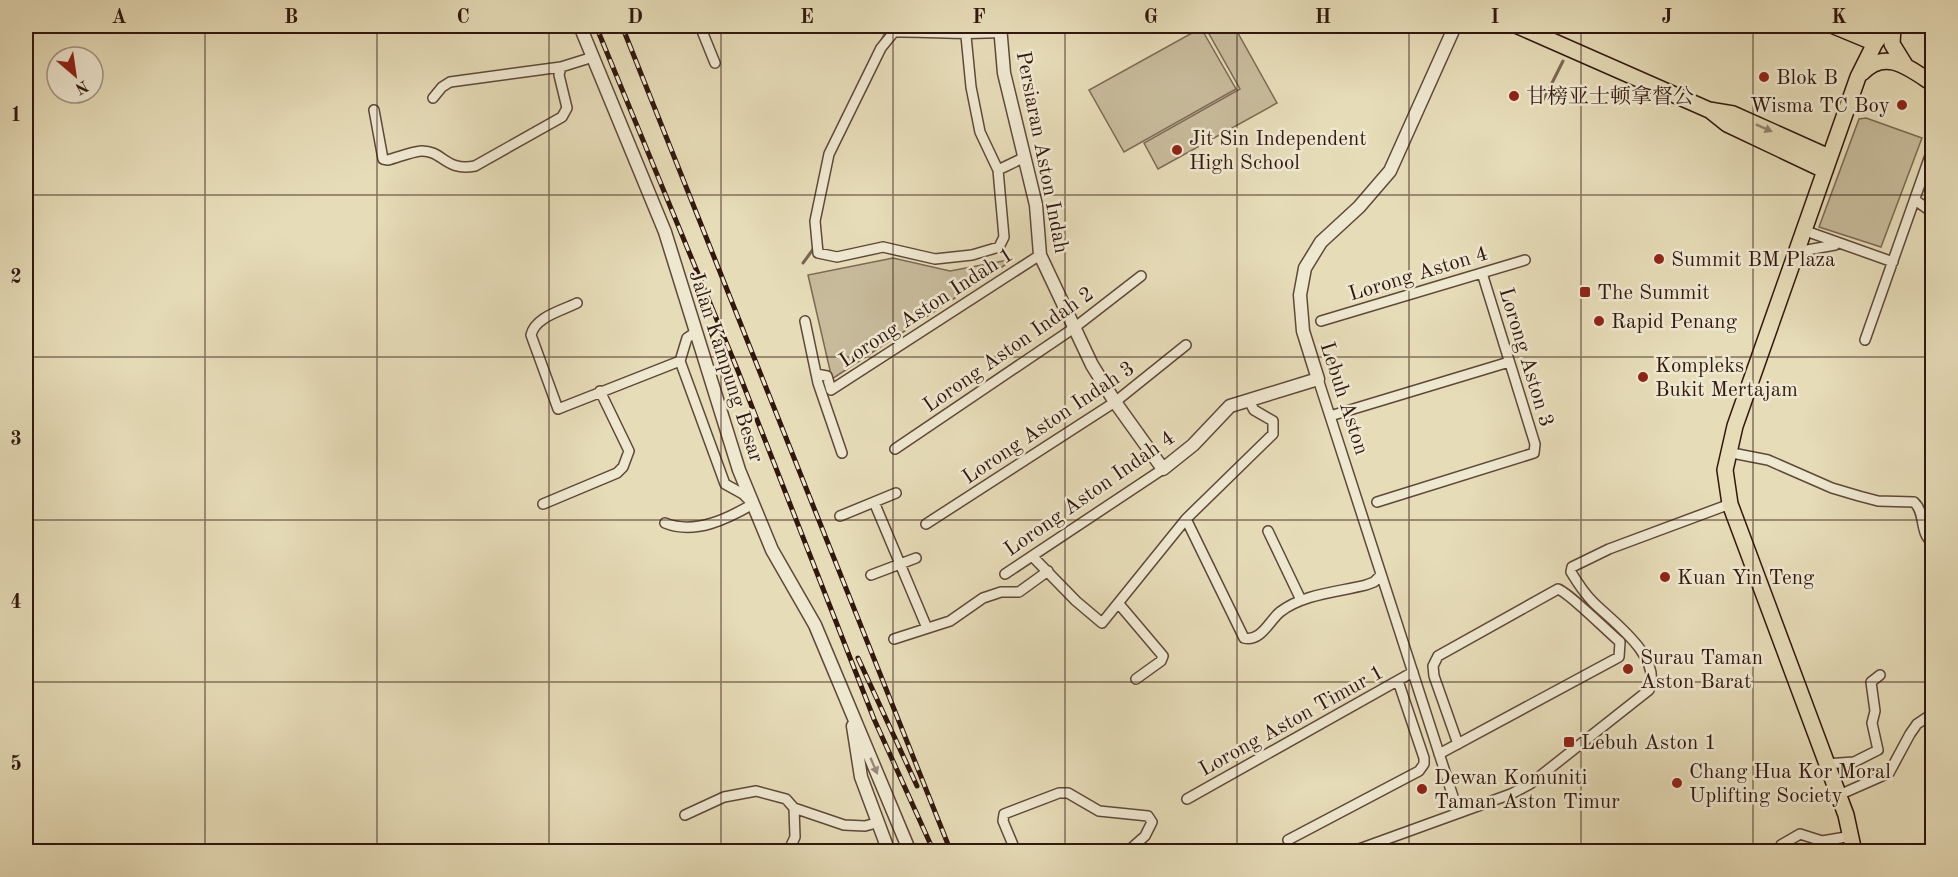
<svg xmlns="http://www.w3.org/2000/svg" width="1958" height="877" viewBox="0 0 1958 877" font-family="'Old Standard TT','Noto Serif SC',serif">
<rect width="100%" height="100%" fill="#e6dcb8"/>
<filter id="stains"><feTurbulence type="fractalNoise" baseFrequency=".00333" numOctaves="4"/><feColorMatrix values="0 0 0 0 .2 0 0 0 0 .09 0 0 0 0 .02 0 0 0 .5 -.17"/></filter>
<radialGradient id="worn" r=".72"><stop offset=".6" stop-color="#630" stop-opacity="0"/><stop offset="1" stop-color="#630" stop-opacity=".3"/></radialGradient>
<path fill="#c7bb9b" stroke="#7c6954" stroke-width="1.5" d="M 1219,26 L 1234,26 L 1277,103 L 1158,169 L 1144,143 L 1240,89 L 1208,32 Z
M 1201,28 L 1236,89 L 1124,152 L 1089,90 Z
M 1866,118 L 1922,138 L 1881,247 L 1819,227 L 1859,119 Z
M 893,258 L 950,271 L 1014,259 L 832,379 L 808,275 Z"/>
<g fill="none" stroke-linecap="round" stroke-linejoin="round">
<path stroke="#786551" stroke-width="3" d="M 1577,32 L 1580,26
M 881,42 L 885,34
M 1544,99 L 1563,61
M 803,263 L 814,248"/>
<g stroke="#5e4838" stroke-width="12">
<path id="minor" d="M 700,26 L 715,63
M 966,36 L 971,87 L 980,132 L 998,170 L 1004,237 L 999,247 L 972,255 L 935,259 L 883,247 L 837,257 L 818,253 L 815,221 L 829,154 L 881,48 L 894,32 C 931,31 965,36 1001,32
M 433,98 L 442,87 L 450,82 L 561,67
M 374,110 L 383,159 L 388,160 C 399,157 411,152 421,151 C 443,150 445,172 475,166 L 562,117 L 567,108 L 559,75 L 561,67 L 593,57
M 998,170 L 1023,158
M 1915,200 L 1932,212
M 1803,230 L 1893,262
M 1796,252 L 1835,245
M 577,303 C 561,311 535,317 531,335 L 558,409 L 680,361 L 687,338 L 696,332
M 805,321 L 818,383 L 842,453
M 1321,321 L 1525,260
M 1865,340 L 1932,150
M 816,374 L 827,376 L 831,390 L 1040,255
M 1318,379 L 1458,812
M 1330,416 L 1509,362
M 895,449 L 1074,328 L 1141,276
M 1727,452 L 1768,460 L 1832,488 L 1859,496 L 1878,501 L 1914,502 C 1926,513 1919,533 1932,542
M 874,502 L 927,628
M 1377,502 L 1534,453 L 1535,444 L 1482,273
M 543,504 L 617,473 L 623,467 L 629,451 L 600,391
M 840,516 L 896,493
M 1186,519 L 1244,638 C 1261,642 1269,621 1280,612 C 1303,594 1338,592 1366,585 L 1374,582 L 1381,575
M 665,523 C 695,535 727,519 753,504 L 743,494 L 725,484 L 680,361
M 926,524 L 1115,402 L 1186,345
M 1268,531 L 1301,600
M 1033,557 L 1076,601 L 1102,623 L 1186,519 L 1273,434 L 1273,421 L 1254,410 L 1249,401
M 1005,574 L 1163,469
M 871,575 L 916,558
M 1119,604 L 1163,656 L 1161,661 L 1136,679
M 894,639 L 950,621 L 983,598 L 1001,592 L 1019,592 L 1048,571
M 1439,754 L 1619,657 L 1620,642 C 1607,631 1568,592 1558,589 L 1438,656 L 1433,666 L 1434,676 L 1458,744
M 1825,764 L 1854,762 L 1878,750 L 1872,723 L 1875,711 L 1871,682 L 1880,675
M 1839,795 L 1889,773 L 1910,734 L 1917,724 L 1932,714
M 1187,799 L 1413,672
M 685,815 L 724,797 L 756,791 L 786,799 L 794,808 L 844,825 L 865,826 L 876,823
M 1288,840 L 1419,771 L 1424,764 L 1424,758 L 1398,681
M 1781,845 L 1800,834 L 1822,841 L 1852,836
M 788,852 L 795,837 L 794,808
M 1016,852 L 1003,821 L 1004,814 L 1059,793 L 1068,793 L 1099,811 L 1148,816 L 1152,822 L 1145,836 L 1127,852
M 1351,852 L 1511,794 L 1530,784 L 1649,690 C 1663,657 1613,622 1593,602 C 1584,593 1577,582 1571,572 L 1572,567 L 1609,549 L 1730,504"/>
</g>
<g stroke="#5e4838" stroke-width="15">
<path id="tertiary" d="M 580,26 L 665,232 L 739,470 L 772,550 L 815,625 L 910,852
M 1000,26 L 1004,73 L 1036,205 L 1040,255 L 1092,365 L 1115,402 L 1163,469 L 1193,445 L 1230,406 L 1318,379 L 1303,331 L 1300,295 L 1305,268 L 1321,242 L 1359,207 L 1390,171 L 1455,26
M 853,726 L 861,777 L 889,852"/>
</g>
<g stroke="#31170e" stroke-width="18">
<path id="primary" d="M 1518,26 L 1709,110 L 1733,114 L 1829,157
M 1834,26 L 1875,43
M 1893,26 L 1892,44 L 1905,65
M 1862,73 C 1885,48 1909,68 1932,83
M 1712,112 L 1727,124 L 1824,170
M 1854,852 L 1846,815 L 1730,504 L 1725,470 L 1735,426 L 1858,77 L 1875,43 L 1888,26"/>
</g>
<use href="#minor" stroke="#efe8d1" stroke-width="9"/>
<use href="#tertiary" stroke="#efe8d1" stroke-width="12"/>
<use href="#primary" stroke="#e6dcb8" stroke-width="15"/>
<g stroke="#31170e" stroke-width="5">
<path id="rail" d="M 596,26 L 738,371 L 874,719 L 934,852
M 622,26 L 951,852
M 858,658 L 917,786"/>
</g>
<use href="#rail" stroke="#efe8d1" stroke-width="3" stroke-dasharray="9" stroke-linecap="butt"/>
</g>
<defs><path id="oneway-solid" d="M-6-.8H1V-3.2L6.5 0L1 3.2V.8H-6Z" transform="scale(1.5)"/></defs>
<use fill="#95836c" href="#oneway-solid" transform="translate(1764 128) rotate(24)"/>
<use fill="#9a8a79" href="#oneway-solid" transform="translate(874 766) rotate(67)"/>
<path fill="none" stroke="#31170e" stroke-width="1.5" stroke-opacity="0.55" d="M 205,26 L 205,852M 377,26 L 377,852M 549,26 L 549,852M 721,26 L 721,852M 893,26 L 893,852M 1065,26 L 1065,852M 1237,26 L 1237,852M 1409,26 L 1409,852M 1581,26 L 1581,852M 1753,26 L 1753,852M 26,195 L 1932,195M 26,357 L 1932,357M 26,520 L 1932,520M 26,682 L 1932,682"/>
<g fill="#8f2418" stroke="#efe8d1" stroke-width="2">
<circle cx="1764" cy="77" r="6"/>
<circle cx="1514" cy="96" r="6"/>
<circle cx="1902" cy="105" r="6"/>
<circle cx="1177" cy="150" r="6"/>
<circle cx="1659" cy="259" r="6"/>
<rect x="1579" y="286" width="12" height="12" rx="3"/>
<circle cx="1599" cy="321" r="6"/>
<circle cx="1643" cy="377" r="6"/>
<circle cx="1665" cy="577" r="6"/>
<circle cx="1628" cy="669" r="6"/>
<rect x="1563" y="736" width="12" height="12" rx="3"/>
<circle cx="1677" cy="783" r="6"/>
<circle cx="1422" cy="789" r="6"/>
</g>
<g text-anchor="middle" stroke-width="5" stroke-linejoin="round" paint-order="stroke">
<g font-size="21" fill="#31170e" stroke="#efe8d1" text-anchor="start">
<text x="1776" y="84">Blok B</text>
<text x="1526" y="103">甘榜亚士顿拿督公</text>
<text x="1890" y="112" text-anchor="end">Wisma TC Boy</text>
<text x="1189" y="145">Jit Sin Independent<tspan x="1189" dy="24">High School</tspan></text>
<text x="1671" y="266">Summit BM Plaza</text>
<text x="1597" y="299">The Summit</text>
<text x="1611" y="328">Rapid Penang</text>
<text x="1655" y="372">Kompleks<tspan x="1655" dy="24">Bukit Mertajam</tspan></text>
<text x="1677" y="584">Kuan Yin Teng</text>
<text x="1640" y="664">Surau Taman<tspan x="1640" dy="24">Aston Barat</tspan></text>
<text x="1581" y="749">Lebuh Aston 1</text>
<text x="1689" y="778">Chang Hua Kor Moral<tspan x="1689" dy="24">Uplifting Society</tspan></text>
<text x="1434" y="784">Dewan Komuniti<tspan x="1434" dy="24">Taman Aston Timur</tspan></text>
</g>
<g font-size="21" fill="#31170e" stroke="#efe8d1">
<text transform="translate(1043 152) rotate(79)" y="7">Persiaran Aston Indah</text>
<text transform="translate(1418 273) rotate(-17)" y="7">Lorong Aston 4</text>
<text transform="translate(926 307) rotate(-33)" y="7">Lorong Aston Indah 1</text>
<text transform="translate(1008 349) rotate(-35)" y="7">Lorong Aston Indah 2</text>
<text transform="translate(1527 357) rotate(73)" y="7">Lorong Aston 3</text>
<text transform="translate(727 366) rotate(72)" y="7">Jalan Kampung Besar</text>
<text transform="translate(1345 398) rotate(72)" y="7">Lebuh Aston</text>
<text transform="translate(1048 422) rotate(-34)" y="7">Lorong Aston Indah 3</text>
<text transform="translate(1089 493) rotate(-35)" y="7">Lorong Aston Indah 4</text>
<text transform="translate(1291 720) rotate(-29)" y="7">Lorong Aston Timur 1</text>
</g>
</g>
<rect width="1958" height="877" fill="none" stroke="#e6dcb8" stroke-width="66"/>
<g transform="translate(75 75) rotate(151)"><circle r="28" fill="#efe8d1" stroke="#a39483" stroke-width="1.5"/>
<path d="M0-4.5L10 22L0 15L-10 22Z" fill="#8f2418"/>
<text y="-9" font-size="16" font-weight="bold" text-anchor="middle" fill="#31170e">N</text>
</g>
<rect x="33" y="33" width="1892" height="811" fill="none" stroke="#31170e" stroke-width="2"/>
<g font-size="20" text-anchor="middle" font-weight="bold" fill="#31170e">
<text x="119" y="23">A</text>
<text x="291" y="23">B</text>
<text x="463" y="23">C</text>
<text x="635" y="23">D</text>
<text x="807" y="23">E</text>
<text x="979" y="23">F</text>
<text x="1151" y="23">G</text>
<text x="1323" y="23">H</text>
<text x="1495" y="23">I</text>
<text x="1667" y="23">J</text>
<text x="1839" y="23">K</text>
<text x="16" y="121">1</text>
<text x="16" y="283">2</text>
<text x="16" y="445">3</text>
<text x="16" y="608">4</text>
<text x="16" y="770">5</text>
</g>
<rect width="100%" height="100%" filter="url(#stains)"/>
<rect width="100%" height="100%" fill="url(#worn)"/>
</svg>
